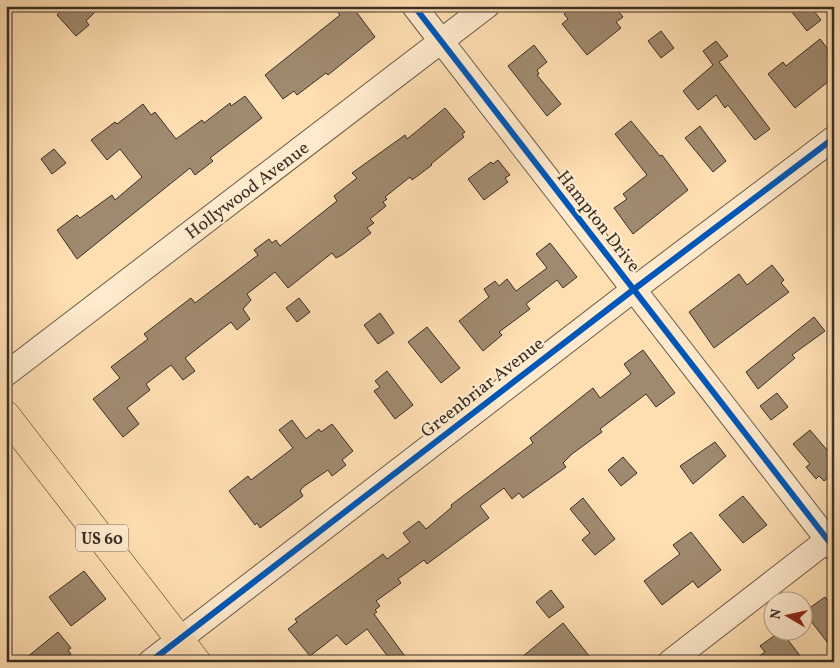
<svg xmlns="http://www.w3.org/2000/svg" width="840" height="668" viewBox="0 0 840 668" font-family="Vollkorn,serif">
<rect width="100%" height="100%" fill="#ffdeb2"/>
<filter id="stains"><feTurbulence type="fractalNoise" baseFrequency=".004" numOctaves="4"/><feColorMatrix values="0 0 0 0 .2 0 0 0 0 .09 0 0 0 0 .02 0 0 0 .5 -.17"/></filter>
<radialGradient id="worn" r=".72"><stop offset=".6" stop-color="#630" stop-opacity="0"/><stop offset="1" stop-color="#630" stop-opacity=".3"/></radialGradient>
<path fill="#a08a6f" stroke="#3a3026" d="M 65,6 L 101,6 L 86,21 L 89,25 L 76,36 L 57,15 Z
M 333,6 L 352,6 L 375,37 L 328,75 L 326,73 L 297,95 L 294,91 L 283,99 L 265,75 L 340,15 Z
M 573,6 L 614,6 L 623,17 L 616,22 L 621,28 L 587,55 L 562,24 L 568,19 L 564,14 Z
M 787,6 L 810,6 L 821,20 L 807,31 Z
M 661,31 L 674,48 L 661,58 L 648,41 Z
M 820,39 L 834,57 L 834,77 L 795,108 L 768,74 L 783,62 L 786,66 Z
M 716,41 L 728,56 L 719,62 L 770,129 L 755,140 L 728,105 L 725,108 L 716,95 L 698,110 L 683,91 L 713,65 L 703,51 Z
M 534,45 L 547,62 L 537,70 L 539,74 L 537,75 L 561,104 L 547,116 L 508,66 Z
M 245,96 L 262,118 L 210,158 L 213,161 L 195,175 L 190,168 L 77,259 L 57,230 L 77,215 L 80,218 L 112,195 L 115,200 L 142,177 L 120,149 L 107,160 L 91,140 L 115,122 L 117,124 L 143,104 L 151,115 L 155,112 L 176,139 L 202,120 L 204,123 L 230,103 L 231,106 Z
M 445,108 L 465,132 L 462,134 L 464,137 L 431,164 L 432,165 L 412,180 L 410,177 L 385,197 L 387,199 L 383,202 L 386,206 L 370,219 L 374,223 L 367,228 L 371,233 L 342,255 L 336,258 L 332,253 L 288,288 L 275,272 L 247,294 L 251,300 L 243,309 L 250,319 L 237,330 L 231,322 L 185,358 L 195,371 L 183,380 L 171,365 L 146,384 L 150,390 L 127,408 L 139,424 L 123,437 L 93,399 L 120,378 L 111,367 L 148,339 L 144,334 L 191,298 L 195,303 L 258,255 L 254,250 L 269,239 L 272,243 L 276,240 L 280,246 L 337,201 L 334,196 L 357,178 L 352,173 L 405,135 L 407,139 Z
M 631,121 L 660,156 L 662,155 L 688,190 L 633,234 L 614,208 L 627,199 L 623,194 L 647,175 L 615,134 Z
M 700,126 L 726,161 L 713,172 L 685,138 Z
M 54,149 L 66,163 L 52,174 L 41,159 Z
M 498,160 L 510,175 L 505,178 L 508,182 L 484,200 L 468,179 L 491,162 L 493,164 Z
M 550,243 L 577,277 L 563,288 L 557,280 L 526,304 L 530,309 L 499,332 L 502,335 L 483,351 L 459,321 L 489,297 L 484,289 L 495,281 L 499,286 L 507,279 L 516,291 L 547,268 L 536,254 Z
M 772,265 L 784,280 L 781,283 L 789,292 L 714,348 L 689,312 L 739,274 L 747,285 Z
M 299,298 L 310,312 L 297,322 L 286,308 Z
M 380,313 L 394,333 L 378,344 L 364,325 Z
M 814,317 L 825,331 L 792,355 L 795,358 L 758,389 L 746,372 Z
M 427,327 L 460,368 L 441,383 L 408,342 Z
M 643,350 L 675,393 L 656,407 L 646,394 L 600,429 L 602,432 L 572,454 L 563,463 L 566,467 L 523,498 L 519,493 L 512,499 L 504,488 L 480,506 L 489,518 L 427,564 L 424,560 L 398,579 L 401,583 L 376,601 L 380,606 L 375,610 L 377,612 L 374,614 L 407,659 L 404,662 L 392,662 L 367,629 L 346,645 L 337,635 L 310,656 L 288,629 L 297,622 L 295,619 L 383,554 L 387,559 L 410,542 L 403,533 L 419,521 L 426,529 L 452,507 L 451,505 L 533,443 L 530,438 L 593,388 L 600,398 L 631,374 L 624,364 Z
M 387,371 L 413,405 L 395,419 L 374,391 L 380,387 L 375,381 Z
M 777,393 L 788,407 L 771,420 L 760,406 Z
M 292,420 L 306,439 L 319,429 L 321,432 L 332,424 L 353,451 L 342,460 L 346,465 L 332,476 L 328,470 L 303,487 L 300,491 L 303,496 L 260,528 L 257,523 L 255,525 L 229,491 L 248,476 L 251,480 L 293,448 L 279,430 Z
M 810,430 L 827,450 L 834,444 L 834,473 L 824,481 L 819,476 L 816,479 L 806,467 L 810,464 L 793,444 Z
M 715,442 L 726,456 L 693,484 L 680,466 Z
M 623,457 L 637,473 L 621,486 L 608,470 Z
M 743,496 L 767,525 L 743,543 L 719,515 Z
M 583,498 L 615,539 L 595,555 L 582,540 L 590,533 L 570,509 Z
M 691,532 L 721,570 L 698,588 L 693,581 L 662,605 L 644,581 L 680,554 L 673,545 Z
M 84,571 L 106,599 L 71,626 L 49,597 Z
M 551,590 L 564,607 L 549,618 L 536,602 Z
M 825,597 L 834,609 L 834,651 L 804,612 Z
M 563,623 L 594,662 L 516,662 Z
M 781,631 L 805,662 L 751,662 L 765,652 L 760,646 Z
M 58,632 L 71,648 L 68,650 L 71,654 L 62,662 L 21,662 Z"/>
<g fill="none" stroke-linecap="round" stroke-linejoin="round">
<g stroke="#6b5c49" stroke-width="26">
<path id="minor" d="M 414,6 L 834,548
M 6,374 L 487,6
M 150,662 L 633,290 L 834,138
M 670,662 L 834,535"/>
</g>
<g stroke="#3a3026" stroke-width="29">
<path id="major" d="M 6,415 L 197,662"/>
</g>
<use href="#minor" stroke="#ffeacd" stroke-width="24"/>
<use href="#major" stroke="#ffdeb2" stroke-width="28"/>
<g stroke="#ffeacd" stroke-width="9">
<path id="cycleway" d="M 414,6 L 834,548
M 150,662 L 633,290 L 834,138"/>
</g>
<use href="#cycleway" stroke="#0057b8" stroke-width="6"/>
</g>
<g text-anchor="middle" stroke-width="4.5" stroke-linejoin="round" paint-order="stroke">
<rect fill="#ffeacd" stroke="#756858" stroke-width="1" x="76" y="524.5" width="52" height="27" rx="4"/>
<g font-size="16" font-weight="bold" fill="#3a3026">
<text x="102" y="544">US 60</text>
</g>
<g font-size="18" fill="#3a3026" stroke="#ffeacd">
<text transform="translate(247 190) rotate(-37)" y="6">Hollywood Avenue</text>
<text transform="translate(599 221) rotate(52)" y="6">Hampton Drive</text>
<text transform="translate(482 387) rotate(-38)" y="6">Greenbriar Avenue</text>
</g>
</g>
<rect width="840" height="668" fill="none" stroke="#ffdeb2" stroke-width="25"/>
<rect x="8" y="8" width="825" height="653" fill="none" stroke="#3a3026" stroke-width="2.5"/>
<rect x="12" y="12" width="815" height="643" fill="none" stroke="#3a3026"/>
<g transform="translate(788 616) rotate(279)"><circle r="24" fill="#ffeacd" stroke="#b0a08a"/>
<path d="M0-4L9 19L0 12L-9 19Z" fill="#8f2418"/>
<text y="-8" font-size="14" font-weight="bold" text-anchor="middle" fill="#3a3026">N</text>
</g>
<rect width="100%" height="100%" filter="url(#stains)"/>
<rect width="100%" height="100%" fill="url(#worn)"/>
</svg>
